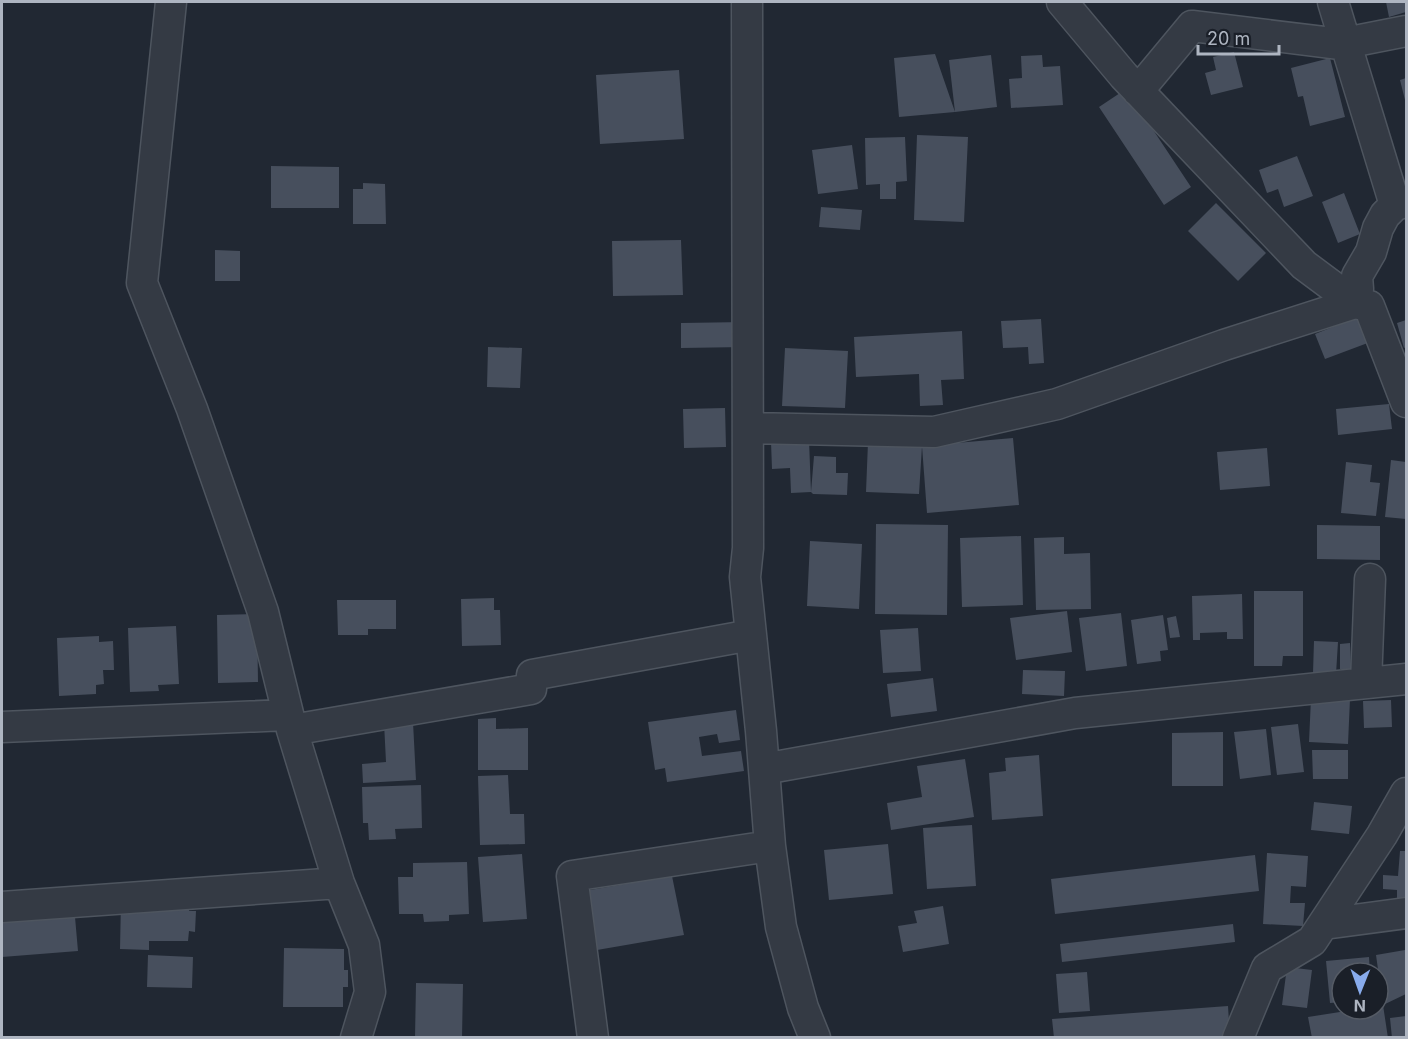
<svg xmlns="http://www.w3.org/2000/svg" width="1408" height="1039" viewBox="0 0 1408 1039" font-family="Inter,sans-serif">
<rect width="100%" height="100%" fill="#212833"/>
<path fill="#474f5d" d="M 1386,2 L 1406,2 L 1406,12 L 1389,17 Z
M 1234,52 L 1243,87 L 1211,95 L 1205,73 L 1216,70 L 1213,57 Z
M 935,54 L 955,112 L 949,60 L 991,55 L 997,107 L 955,112 L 899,117 L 894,58 Z
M 1042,55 L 1043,67 L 1060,66 L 1063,105 L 1011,108 L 1009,79 L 1022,78 L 1021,56 Z
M 1330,58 L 1345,117 L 1310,126 L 1303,96 L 1298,97 L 1291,68 Z
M 679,70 L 684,139 L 600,144 L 596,75 Z
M 1406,78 L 1406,104 L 1400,80 Z
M 1126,89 L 1191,187 L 1164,205 L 1099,107 Z
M 917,135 L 968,137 L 964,222 L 914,220 Z
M 905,137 L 907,181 L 896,182 L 896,199 L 880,199 L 880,184 L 866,185 L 865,138 Z
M 852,145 L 858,189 L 818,194 L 812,150 Z
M 1297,156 L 1313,196 L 1284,207 L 1278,189 L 1267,193 L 1259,170 Z
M 271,166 L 339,167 L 339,208 L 271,208 Z
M 363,183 L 385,184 L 386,224 L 353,224 L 353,189 L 363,189 Z
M 1344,193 L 1360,234 L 1338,243 L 1322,202 Z
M 1216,203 L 1266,253 L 1238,281 L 1188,231 Z
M 821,207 L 862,210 L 860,230 L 819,227 Z
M 681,240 L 683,295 L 613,296 L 612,241 Z
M 215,250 L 240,251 L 240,281 L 215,281 Z
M 1363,315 L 1373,341 L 1325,359 L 1315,334 Z
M 1041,319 L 1044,363 L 1029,364 L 1028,347 L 1003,348 L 1001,321 Z
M 1406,320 L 1406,347 L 1404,348 L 1397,323 Z
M 745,322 L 745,347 L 681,348 L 681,323 Z
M 962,331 L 964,379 L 941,380 L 943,405 L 920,406 L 919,374 L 856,377 L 854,337 Z
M 488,347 L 522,348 L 520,388 L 487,387 Z
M 785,348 L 848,351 L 845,408 L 782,406 Z
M 1389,404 L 1392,429 L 1338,435 L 1336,409 Z
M 725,408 L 726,447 L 684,448 L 683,409 Z
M 1013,438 L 1019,505 L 927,513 L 922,446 Z
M 809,440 L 811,492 L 791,493 L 790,468 L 772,469 L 771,442 Z
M 868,442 L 922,446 L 919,494 L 866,492 Z
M 1267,448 L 1270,486 L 1220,490 L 1217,452 Z
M 814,456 L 836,457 L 836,473 L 848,473 L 847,495 L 813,494 L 811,492 Z
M 1391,460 L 1406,462 L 1406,519 L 1385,517 Z
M 1346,462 L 1372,465 L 1370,482 L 1380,483 L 1376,516 L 1341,513 Z
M 876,524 L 948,525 L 947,615 L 875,614 Z
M 1317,525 L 1380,526 L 1380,560 L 1317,559 Z
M 1021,536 L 1023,605 L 962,607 L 960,538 Z
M 1064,537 L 1064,554 L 1090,553 L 1091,609 L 1036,610 L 1034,538 Z
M 810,541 L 862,544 L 859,609 L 807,606 Z
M 1254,591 L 1303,591 L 1303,656 L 1283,656 L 1282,666 L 1254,666 Z
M 1242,594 L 1243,639 L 1227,639 L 1227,632 L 1200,633 L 1200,640 L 1193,640 L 1192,596 Z
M 494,598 L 494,610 L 500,610 L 501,645 L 462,646 L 461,599 Z
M 337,600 L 396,600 L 396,629 L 368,629 L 368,635 L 338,635 Z
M 1067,611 L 1072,652 L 1016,660 L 1010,618 Z
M 1121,613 L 1127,666 L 1086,671 L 1079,618 Z
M 257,614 L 258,682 L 218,683 L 217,615 Z
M 1163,615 L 1168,650 L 1160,651 L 1161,661 L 1137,664 L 1131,620 Z
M 1176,616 L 1180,637 L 1170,638 L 1167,618 Z
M 176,626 L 179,684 L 158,685 L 159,691 L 130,692 L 128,628 Z
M 918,628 L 921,671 L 883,673 L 880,630 Z
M 99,636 L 99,642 L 113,641 L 114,670 L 103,670 L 104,684 L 96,685 L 96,694 L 59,696 L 57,638 Z
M 1314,641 L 1338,642 L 1336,674 L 1313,673 Z
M 1350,643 L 1351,669 L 1340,669 L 1340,644 Z
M 1023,670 L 1065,671 L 1064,696 L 1022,694 Z
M 933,678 L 937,711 L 891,717 L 887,684 Z
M 1311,698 L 1350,699 L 1348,744 L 1309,742 Z
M 1391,700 L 1392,727 L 1364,728 L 1363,701 Z
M 736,710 L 740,740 L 719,743 L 717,734 L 699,737 L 702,756 L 741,751 L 744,771 L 667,782 L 665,768 L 655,770 L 648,722 Z
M 496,718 L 496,729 L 528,728 L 528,770 L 478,770 L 478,719 Z
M 413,722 L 416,780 L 363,783 L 362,764 L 386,762 L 384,723 Z
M 1298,724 L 1304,772 L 1277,775 L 1271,727 Z
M 1266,729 L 1271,775 L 1240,779 L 1234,732 Z
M 1223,732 L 1223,786 L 1172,786 L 1172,733 Z
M 1312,750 L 1348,750 L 1348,779 L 1313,779 Z
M 1039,755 L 1043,816 L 992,820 L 989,773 L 1006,771 L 1005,758 Z
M 965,759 L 974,817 L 891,830 L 887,803 L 922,797 L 917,766 Z
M 508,775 L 510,814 L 524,814 L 525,844 L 480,845 L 478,776 Z
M 421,785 L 422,828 L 395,829 L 396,839 L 369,840 L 368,823 L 363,823 L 362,787 Z
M 1314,802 L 1352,806 L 1349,834 L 1311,830 Z
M 972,825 L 976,886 L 927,889 L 923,828 Z
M 888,844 L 893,894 L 829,900 L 824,850 Z
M 1400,851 L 1406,851 L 1406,899 L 1397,898 L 1397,890 L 1383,889 L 1383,875 L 1398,876 Z
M 1267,853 L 1308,856 L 1306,887 L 1291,886 L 1290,903 L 1305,903 L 1303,926 L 1263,924 Z
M 522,854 L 527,919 L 483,922 L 478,857 Z
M 1255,855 L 1259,891 L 1055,914 L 1051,879 Z
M 467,862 L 469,914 L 449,915 L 449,921 L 424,922 L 423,914 L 399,914 L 398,877 L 413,877 L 413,863 Z
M 672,876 L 684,935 L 597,950 L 584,891 Z
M 121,900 L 189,902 L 189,911 L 196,911 L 195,932 L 189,931 L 188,941 L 149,941 L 149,950 L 120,949 Z
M 943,906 L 949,944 L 903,952 L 898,926 L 917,923 L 914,911 Z
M 52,913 L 53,919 L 75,917 L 78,951 L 2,957 L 2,917 Z
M 1233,924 L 1235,942 L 1062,962 L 1060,944 Z
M 284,948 L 344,949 L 344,970 L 348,970 L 348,987 L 343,987 L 343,1007 L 283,1007 Z
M 1405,950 L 1406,959 L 1406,994 L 1383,1005 L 1376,955 Z
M 148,955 L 193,957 L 192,988 L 147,987 Z
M 1369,957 L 1370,973 L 1342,973 L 1342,1002 L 1330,1003 L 1326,961 Z
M 1287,967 L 1312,970 L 1307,1008 L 1282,1005 Z
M 1087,972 L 1090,1011 L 1059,1013 L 1056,974 Z
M 416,983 L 463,984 L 462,1038 L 415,1038 Z
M 1383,1005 L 1388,1038 L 1312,1038 L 1308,1017 L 1359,1009 L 1378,1009 L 1378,1006 Z
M 1228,1006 L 1230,1038 L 1054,1038 L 1052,1019 Z
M 1406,1016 L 1406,1038 L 1392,1038 L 1390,1018 Z"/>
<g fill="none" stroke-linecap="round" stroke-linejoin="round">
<g stroke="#4e555f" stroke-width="33">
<path id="street" d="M 171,2 L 142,283 L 192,409 L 263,612 L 292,730 L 339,883 L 364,945 L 370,992 L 356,1038
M 747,2 L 748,548 L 745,577 L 761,731 L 770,846 L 781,927 L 803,1008 L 815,1038
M 1333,2 L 1395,205
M 1138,91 L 1192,26 L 1340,44 L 1406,31
M 1406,202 L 1395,205 L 1385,215 L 1378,228 L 1371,252 L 1357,276 L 1358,289 L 1355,303 L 1369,306 L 1406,402
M 748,428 L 934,432 L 1057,404 L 1224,345 L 1355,303 L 1304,265 L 1124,76 L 1062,2
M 1366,683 L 1370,579
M 2,727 L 287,715
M 292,730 L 531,689 L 532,675 L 751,635
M 764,769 L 1075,713 L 1406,679
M 2,907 L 339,883
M 1324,924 L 1406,913
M 593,1038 L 572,876 L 770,846
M 1238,1038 L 1267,968 L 1312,941 L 1382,835 L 1406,793"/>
</g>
<use href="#street" stroke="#343a44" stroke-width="30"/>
</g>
<rect width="1408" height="1039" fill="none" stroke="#aeb5c1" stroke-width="6"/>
<g transform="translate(1360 991) rotate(181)"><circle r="28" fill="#1a1f28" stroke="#555b65" stroke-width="1.5"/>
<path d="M0-4.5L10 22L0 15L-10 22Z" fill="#88abec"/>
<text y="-9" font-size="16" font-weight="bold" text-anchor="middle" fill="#aeb5c1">N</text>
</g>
<path d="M1198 45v9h81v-9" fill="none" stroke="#aeb5c1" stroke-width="3"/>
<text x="1207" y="45" font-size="18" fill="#aeb5c1" stroke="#1a1f28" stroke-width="4.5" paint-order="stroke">20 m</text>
</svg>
